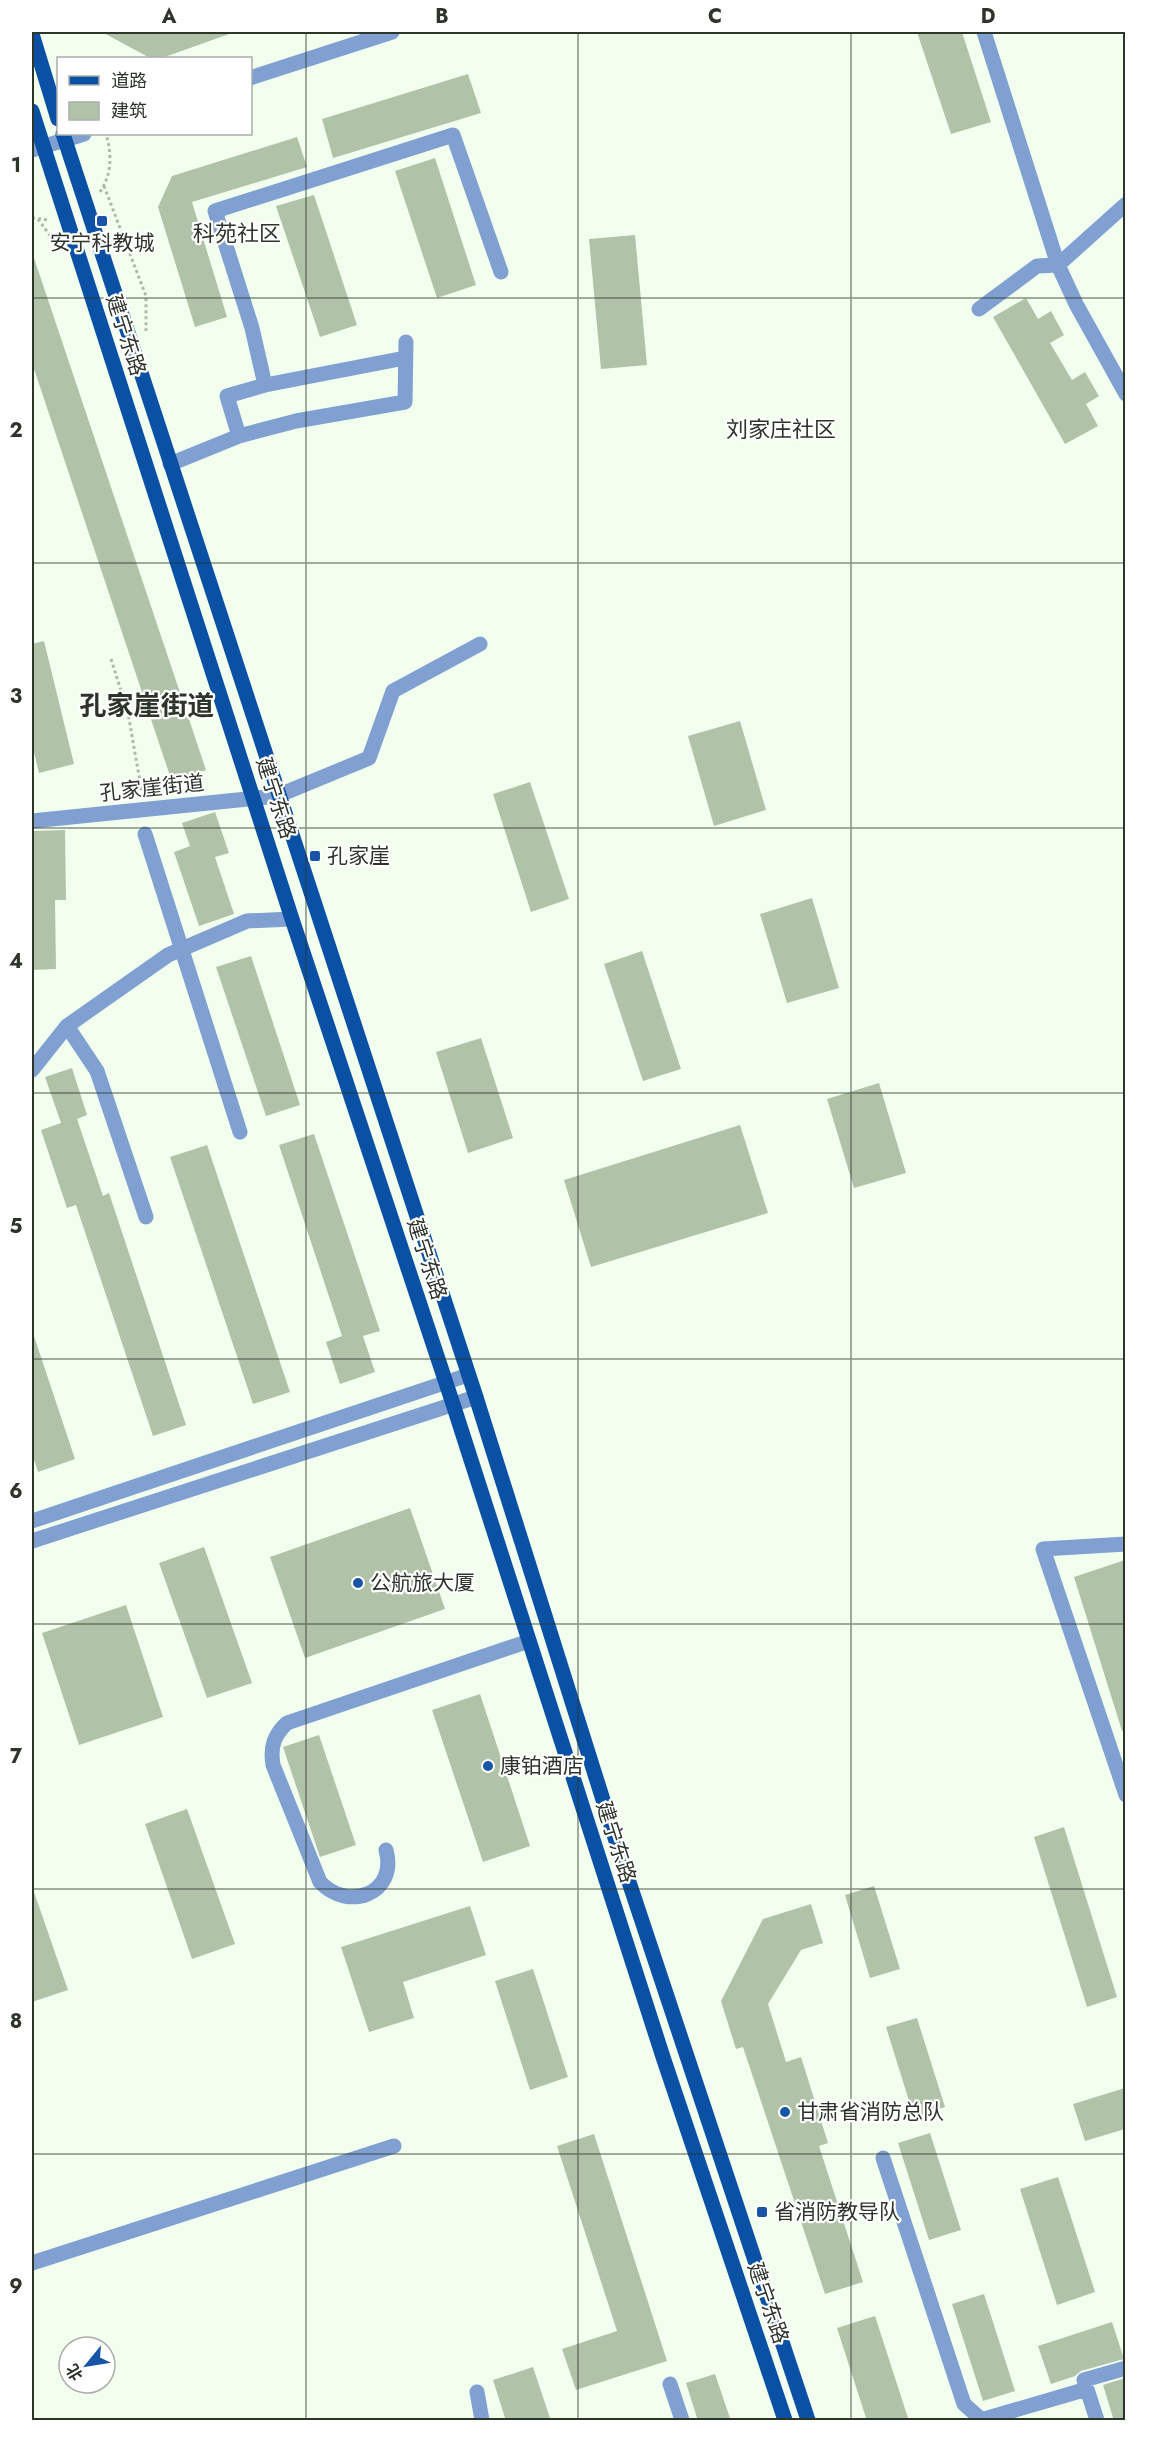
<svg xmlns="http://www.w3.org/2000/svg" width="1157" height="2452" viewBox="0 0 1157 2452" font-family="Jost,'Noto Sans SC',sans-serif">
<rect width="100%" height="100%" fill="#f3ffee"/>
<path fill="#b0c2a8" d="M 102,32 L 231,32 L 232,33 L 162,58 L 150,58 Z
M 917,32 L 962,32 L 991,122 L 951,134 Z
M 468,74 L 481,113 L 333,158 L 322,119 Z
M 297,137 L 307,167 L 192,202 L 227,317 L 195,327 L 158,207 L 172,176 Z
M 435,158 L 476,285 L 437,298 L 395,171 Z
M 314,195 L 357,325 L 320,337 L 276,206 Z
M 635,235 L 647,365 L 601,369 L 589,239 Z
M 32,258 L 34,258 L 206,770 L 172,782 L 32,363 Z
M 1026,298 L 1038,319 L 1051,311 L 1064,335 L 1050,343 L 1072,380 L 1085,372 L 1099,396 L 1086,404 L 1098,426 L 1065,444 L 993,317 Z
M 44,641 L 74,764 L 39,773 L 32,744 L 32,644 Z
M 740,721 L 766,810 L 714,826 L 688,736 Z
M 530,782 L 569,899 L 531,912 L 493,794 Z
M 215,812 L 229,853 L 215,857 L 234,914 L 199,926 L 174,852 L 190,846 L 182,823 Z
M 65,830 L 66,900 L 55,900 L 56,969 L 32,970 L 32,831 Z
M 812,898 L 839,988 L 787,1003 L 760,914 Z
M 642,951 L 681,1069 L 643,1081 L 604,964 Z
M 251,956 L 300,1105 L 266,1116 L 216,967 Z
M 481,1038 L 513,1138 L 468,1153 L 436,1052 Z
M 72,1068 L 87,1115 L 77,1119 L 103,1196 L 109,1193 L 186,1425 L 153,1436 L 76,1205 L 67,1208 L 41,1130 L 61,1123 L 45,1077 Z
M 879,1083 L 906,1173 L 854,1188 L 827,1099 Z
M 740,1125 L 768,1213 L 591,1267 L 564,1180 Z
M 314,1134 L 380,1331 L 363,1336 L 375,1372 L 340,1384 L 326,1342 L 342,1336 L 279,1145 Z
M 207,1145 L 290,1392 L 253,1404 L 170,1157 Z
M 32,1336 L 34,1336 L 75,1459 L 38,1472 L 32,1453 Z
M 410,1508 L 445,1609 L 305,1658 L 270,1557 Z
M 204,1547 L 252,1683 L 207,1698 L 159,1563 Z
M 1125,1560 L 1125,1730 L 1122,1731 L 1074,1577 Z
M 126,1605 L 163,1717 L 79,1745 L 42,1633 Z
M 480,1694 L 530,1846 L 483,1862 L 432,1710 Z
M 319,1735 L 356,1845 L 320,1857 L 283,1747 Z
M 187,1809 L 235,1944 L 192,1959 L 145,1824 Z
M 1064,1827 L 1117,1997 L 1087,2007 L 1034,1837 Z
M 874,1886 L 900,1969 L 870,1978 L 845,1895 Z
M 34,1892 L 68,1990 L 32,2002 L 32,1893 Z
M 811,1904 L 823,1943 L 801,1950 L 768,2004 L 786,2062 L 801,2057 L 828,2143 L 819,2146 L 863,2282 L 825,2294 L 743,2047 L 736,2049 L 721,2001 L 763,1919 Z
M 470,1906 L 486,1955 L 403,1982 L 414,2018 L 369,2032 L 341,1947 Z
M 533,1969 L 568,2077 L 530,2090 L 495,1981 Z
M 917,2018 L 945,2107 L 914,2117 L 886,2027 Z
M 1125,2088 L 1125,2129 L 1085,2141 L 1073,2104 Z
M 930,2133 L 961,2230 L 929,2240 L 898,2143 Z
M 594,2134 L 667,2361 L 576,2390 L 562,2349 L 617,2331 L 557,2146 Z
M 1058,2177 L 1095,2292 L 1057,2305 L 1020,2189 Z
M 984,2294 L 1015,2391 L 983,2401 L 952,2304 Z
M 875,2316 L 909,2421 L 867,2421 L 837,2328 Z
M 1112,2322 L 1124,2359 L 1081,2371 L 1075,2376 L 1051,2384 L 1038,2346 Z
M 533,2367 L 551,2421 L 506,2421 L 493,2380 Z
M 715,2374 L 731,2421 L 698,2421 L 686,2383 Z
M 1125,2378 L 1125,2421 L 1114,2421 L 1103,2385 Z"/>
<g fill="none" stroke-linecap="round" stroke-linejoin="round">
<path stroke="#afb9ab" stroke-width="3" stroke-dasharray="3 3" stroke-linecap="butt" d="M 104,186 L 146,296 L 146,331
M 100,192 C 112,174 112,154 106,134
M 32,218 L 49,220
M 38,219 L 57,245
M 111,659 L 128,713 L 142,793"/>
<path stroke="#7fa0d0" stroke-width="15" d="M 984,32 L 1058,265 L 1076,304 L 1126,394
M 250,78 L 392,32
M 32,150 L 84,134
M 979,309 L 1037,266 L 1058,265 L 1126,204
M 265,385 L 252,328 L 215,211 L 453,135 L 501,272
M 239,436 L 227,396 L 265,385 L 405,358
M 170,464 L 239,436 L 296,421 L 405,402 L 406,342
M 32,821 L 277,796 L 369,758 L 393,691 L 480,644
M 145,834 L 240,1132
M 67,1026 L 97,1071 L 146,1217
M 32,1070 L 67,1026 L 168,955 L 247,921 L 292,919
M 32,1521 L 468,1375
M 32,1541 L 476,1397
M 1126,1544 L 1043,1549 L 1126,1795
M 386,1850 C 398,1894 348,1912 320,1882 L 273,1765 C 270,1747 274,1735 287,1723 L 529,1641
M 883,2158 L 964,2404 L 982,2420
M 32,2263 L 394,2146
M 670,2384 L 682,2420
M 477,2392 L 482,2420
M 981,2420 L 1087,2389
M 1097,2420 L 1084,2380 L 1126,2368"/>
<path stroke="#0a50a5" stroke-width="15" d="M 32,34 L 58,119
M 32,111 L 292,919 L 453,1404 L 663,2057 L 785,2420
M 63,134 L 476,1397 L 627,1876 L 808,2420"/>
</g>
<path fill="none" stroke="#2d342a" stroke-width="1.5" stroke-opacity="0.55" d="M 306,32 L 306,2420M 578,32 L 578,2420M 851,32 L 851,2420M 32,298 L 1126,298M 32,563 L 1126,563M 32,828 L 1126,828M 32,1093 L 1126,1093M 32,1359 L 1126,1359M 32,1624 L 1126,1624M 32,1889 L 1126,1889M 32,2154 L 1126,2154"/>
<g fill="#1855a6" stroke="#fff" stroke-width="2">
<rect x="96" y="215" width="12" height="12" rx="3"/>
<rect x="309" y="850" width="12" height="12" rx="3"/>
<circle cx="358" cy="1583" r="6"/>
<circle cx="488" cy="1766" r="6"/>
<circle cx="785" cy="2112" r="6"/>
<rect x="756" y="2206" width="12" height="12" rx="3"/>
</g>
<g text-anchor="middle" stroke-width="4.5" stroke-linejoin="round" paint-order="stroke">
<g font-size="21" fill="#2d342a" stroke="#fff" text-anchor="start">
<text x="102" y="250" text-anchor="middle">安宁科教城</text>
<text x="327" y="863">孔家崖</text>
<text x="370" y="1590">公航旅大厦</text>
<text x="500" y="1773">康铂酒店</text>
<text x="797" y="2119">甘肃省消防总队</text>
<text x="774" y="2219">省消防教导队</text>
</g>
<g font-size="21" fill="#2d342a" stroke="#fff">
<text transform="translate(126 335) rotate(72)" y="7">建宁东路</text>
<text transform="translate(152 788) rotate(-6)" y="7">孔家崖街道</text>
<text transform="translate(276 798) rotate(72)" y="7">建宁东路</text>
<text transform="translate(427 1259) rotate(72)" y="7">建宁东路</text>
<text transform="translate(616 1842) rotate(72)" y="7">建宁东路</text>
<text transform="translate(768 2303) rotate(71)" y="7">建宁东路</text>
</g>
<g font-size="22" fill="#2d342a" stroke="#fff">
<text x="237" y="241">科苑社区</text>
<text x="781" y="437">刘家庄社区</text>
</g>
<g font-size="27" font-weight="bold" fill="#2d342a" stroke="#fff">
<text x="147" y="715">孔家崖街道</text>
</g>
</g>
<rect width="1157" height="2452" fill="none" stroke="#ffffff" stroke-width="66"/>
<rect x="57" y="57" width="195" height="78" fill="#ffffff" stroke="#abaeaa" stroke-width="1.5"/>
<rect x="69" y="76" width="30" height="9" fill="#0a50a5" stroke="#abaeaa" stroke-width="1.5"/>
<text x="111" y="87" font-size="18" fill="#2d342a">道路</text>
<rect x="69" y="102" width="30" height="18" fill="#b0c2a8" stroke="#abaeaa" stroke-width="1.5"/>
<text x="111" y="117" font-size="18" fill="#2d342a">建筑</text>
<g transform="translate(87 2365) rotate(240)"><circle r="28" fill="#ffffff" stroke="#abaeaa" stroke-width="1.5"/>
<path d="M0-4.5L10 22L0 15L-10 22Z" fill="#1855a6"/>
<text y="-9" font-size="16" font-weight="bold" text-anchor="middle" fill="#2d342a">北</text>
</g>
<rect x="33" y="33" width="1091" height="2386" fill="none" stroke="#2d342a" stroke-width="2"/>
<g font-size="20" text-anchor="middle" font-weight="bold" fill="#2d342a">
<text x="169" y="23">A</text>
<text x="442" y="23">B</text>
<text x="715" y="23">C</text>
<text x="988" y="23">D</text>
<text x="16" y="172">1</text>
<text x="16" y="437">2</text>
<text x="16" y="703">3</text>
<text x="16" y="968">4</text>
<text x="16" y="1233">5</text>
<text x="16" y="1498">6</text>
<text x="16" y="1763">7</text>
<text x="16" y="2028">8</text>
<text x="16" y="2293">9</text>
</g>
</svg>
